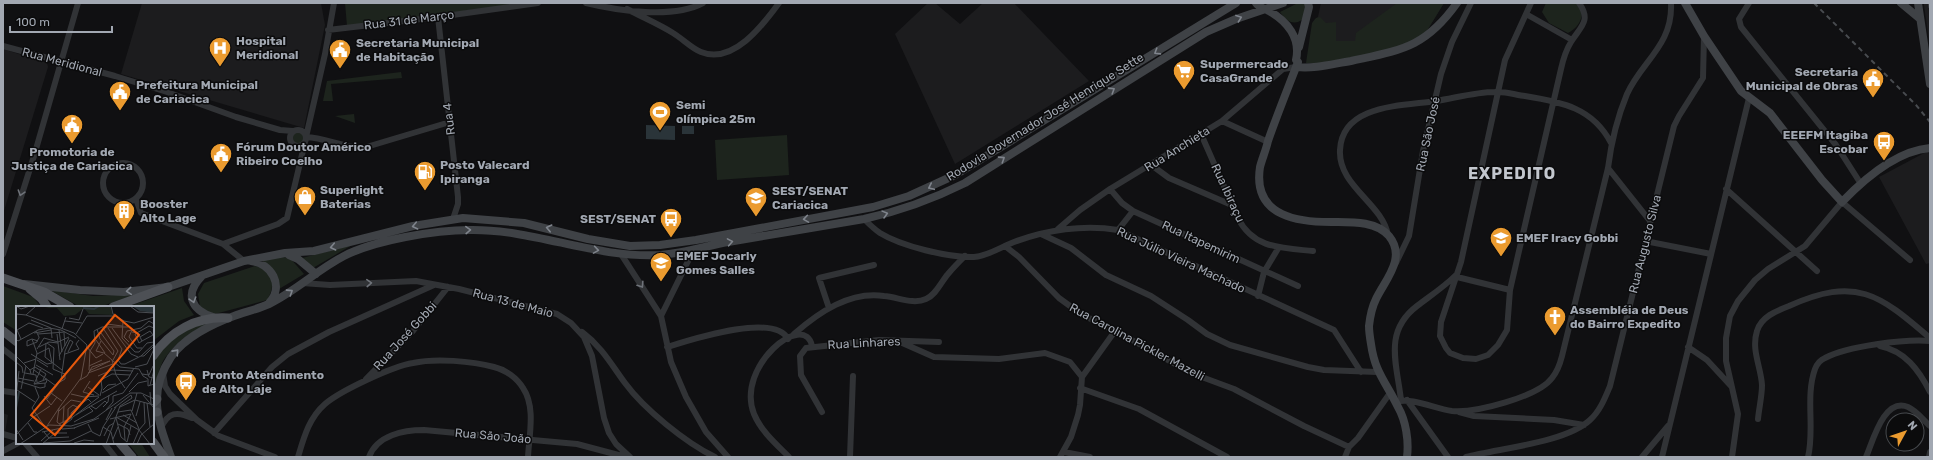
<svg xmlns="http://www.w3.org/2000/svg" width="1933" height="460" viewBox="0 0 1933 460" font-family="Rubik,sans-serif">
<rect width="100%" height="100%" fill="#101012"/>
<path fill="#1c1c1e" d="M 142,3 L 321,3 L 325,25 L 304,128 L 121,74 Z
M 928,3 L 935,3 L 960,24 L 983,3 L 1014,3 L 1089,81 L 955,164 L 895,34 Z
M 1321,3 L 1444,3 L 1428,29 L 1322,63 L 1312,26 L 1314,20 L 1318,17 Z
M 1924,3 L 1930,3 L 1930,47 L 1924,5 Z
M 3,49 L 47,63 L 48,67 L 3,214 Z
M 1928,151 L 1930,156 L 1930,263 L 1926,264 L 1879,177 Z
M 3,413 L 8,415 L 5,433 L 3,432 Z"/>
<path fill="#1d241d" d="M 345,3 L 526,3 L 347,26 Z
M 1298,3 L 1306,4 L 1303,19 C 1293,27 1286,20 1280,12 Z
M 1397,3 L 1444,3 L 1428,29 L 1420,37 L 1402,48 L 1322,63 L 1306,63 L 1312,23 L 1316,18 L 1320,17 L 1326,23 L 1336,22 L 1336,41 L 1355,41 L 1356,33 Z
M 1546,3 L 1578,3 C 1586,15 1580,27 1568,33 L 1549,23 L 1542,12 Z
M 401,72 L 402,78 L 331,84 L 333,101 L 323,101 L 327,81 Z
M 354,114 L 355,123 L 335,116 Z
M291 138a7 7 0 1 1 14 0a7 7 0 1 1-14 0Z
M 787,135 L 789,175 L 717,180 L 715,140 Z
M 352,245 L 313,268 L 302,258 Z
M 281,257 L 290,258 L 304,274 L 279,289 L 262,260 Z
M 255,266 C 274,270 276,286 267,300 L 215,314 L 210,313 L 200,306 L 198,294 L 204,283 Z
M 3,286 L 33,297 L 41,307 L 17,307 L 17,331 L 3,322 Z
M 182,288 L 184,301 L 194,315 L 179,321 L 153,341 L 153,307 L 127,307 Z
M 50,290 L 93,296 L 136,294 L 100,307 L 80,307 Z
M 212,321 C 193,331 172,344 162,363 C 158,372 156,383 153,393 L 154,359 L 180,332 Z
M 128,443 L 141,443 L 150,457 L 139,457 Z"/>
<path fill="#2a3439" d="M 646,125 L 675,126 L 675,140 L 646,139 Z
M 682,126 L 694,126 L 694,134 L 682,134 Z"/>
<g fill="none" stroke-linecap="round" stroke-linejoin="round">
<path stroke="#313336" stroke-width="6" d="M 334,3 L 325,54 L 306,137 C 325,138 343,147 363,148 L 450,122
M 586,3 C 619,11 673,19 703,3
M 1531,3 L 1505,60 L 1461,262 L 1441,322 L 1440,336 L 1446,348 L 1450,353 L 1463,358 L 1476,359 L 1488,355 L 1498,345 L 1507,330 L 1510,290 L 1561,69 C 1563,60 1566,50 1571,42 C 1580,27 1592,21 1579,3
M 1749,3 L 1739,19 L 1741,27 L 1836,145 L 1861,184
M 627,9 C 642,17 659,24 673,33 C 683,39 691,48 701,52 C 733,65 763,25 779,3
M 1526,14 L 1572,40
M 438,17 L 458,197 L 458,204 L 453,219
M 328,30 L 438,17 L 538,3
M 3,46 L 115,76 L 167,92 L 236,117 L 280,130 L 293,131
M 1222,121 L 1268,142
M290 138a8 8 0 1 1 16 0a8 8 0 1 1-16 0Z
M 1201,134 L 1238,218 C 1253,249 1283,248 1313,251
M103 183a20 20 0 1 1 40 0a20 20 0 1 1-40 0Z
M 1150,164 L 1169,178 L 1234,206
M 1608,168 L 1650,221
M 1110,189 L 1122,203 L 1133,211 L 1298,286
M 1726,189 L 1817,271
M 136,199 L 141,213 L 223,244 L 244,261
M 864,219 C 869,224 874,229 880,233 C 901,246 949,258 974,257 C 988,256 1001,247 1014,242 C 1046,230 1084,224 1118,230 L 1334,330 L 1361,372
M 1058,229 L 1080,210 L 1110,189 L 1222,121 L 1283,69 L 1296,67
M 1118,230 L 1133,211
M 1041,234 L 1071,248 L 1106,275 L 1151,296 L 1188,320 L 1207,334 L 1230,345 L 1308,367 L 1324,370 L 1377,372
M 1388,235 C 1382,203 1338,186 1340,150 C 1342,104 1403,106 1436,101 C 1455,98 1476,92 1495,92 C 1505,91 1516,95 1525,96 C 1562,102 1593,108 1611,143
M 1645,241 L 1711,254
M 223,244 L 278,224 L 287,218 L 305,142
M 1005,246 L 1019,257 L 1059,298 L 1081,314 L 1123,335 L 1191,373 L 1234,389 L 1304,426 L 1349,447
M 3,254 L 34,156 L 78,3
M 621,254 L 661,316 L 671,362 L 686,397 L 706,432 L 728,457
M 1396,263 L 1409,236 L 1423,151 L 1441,74 L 1452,42 L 1471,3
M 1457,277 L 1510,290
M 302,283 L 330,285 L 416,281 L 459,289 L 557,314 L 571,323 L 584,337 L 592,356 L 604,418 L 609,433 L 616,444 L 630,457
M 1258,296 L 1264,272 L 1279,247
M 829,308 L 819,278 L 874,265
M 661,316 L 694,249
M 582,332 C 602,347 611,364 625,383 C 644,409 686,443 715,457
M 794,334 C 819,312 850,291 884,296 C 898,297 913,305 926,299 C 936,295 941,282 948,274 C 953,268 959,262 965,256
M 900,342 L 934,357 L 999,359 L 1045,353 L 1070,362 L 1082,377
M 1880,346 C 1905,351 1919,370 1930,392
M 667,347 C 690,340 774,312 788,339
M 1688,347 L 1707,360 L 1731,386
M 3,349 L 17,360
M 163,373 L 165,386 L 170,394 L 197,420 L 219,436 L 275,457
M 366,379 L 413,331 L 448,287
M 1080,388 L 1139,409 L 1227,457
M 3,391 L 17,393
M 1401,400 C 1397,364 1383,332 1417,306 C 1430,296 1444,287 1456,275
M 1407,400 L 1448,457
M 1395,402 C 1414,397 1434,409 1452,411 C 1475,413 1538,397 1552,378 C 1557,372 1560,364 1562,356 L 1608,168 C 1611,144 1617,118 1627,94 C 1642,61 1673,45 1671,3
M 822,412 L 801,375 L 800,356 L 806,348 L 879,340 L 939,342
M 1459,412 L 1474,416 L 1554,420 L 1584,425
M 1758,419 C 1759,408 1762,396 1762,385 C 1761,367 1751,350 1757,331 C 1761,317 1776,311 1789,306 C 1856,276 1879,294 1930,338
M 161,428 C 168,412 177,411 192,418
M 214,433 L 272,367 L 288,354 L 329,332 L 434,285
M 3,434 L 17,438
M 25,443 L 37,457
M 104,443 L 115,457
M 3,451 L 18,443
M 1064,452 L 1090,457
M 298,457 C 304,437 309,418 325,404 C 340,391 393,366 413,363 C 435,358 472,361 494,367 C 506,370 517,378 523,388 C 536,407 529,436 528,457
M 369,457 C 377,435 404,430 424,430 L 577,444 L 626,457
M 789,457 C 776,444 761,431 754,414 C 735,366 805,310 812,346
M 850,457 L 853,376
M 1060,457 L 1071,437 L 1078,415 L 1080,405 L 1082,377 L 1115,331
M 1345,457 L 1349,447 L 1358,438 L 1390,393
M 1466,457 C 1500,448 1565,443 1590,420 C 1600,411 1605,398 1610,386 L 1674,126 L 1679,116 L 1703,78 L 1704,36
M 1642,457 L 1668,426
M 1662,457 L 1749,98
M 1732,457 L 1738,414 L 1726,361 L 1726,338 L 1730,316 L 1738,301 L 1755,280 L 1768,269 L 1805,246 L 1842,202 L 1910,260
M 1808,457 C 1815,429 1805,397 1815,369 C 1817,364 1820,360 1825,358 C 1847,346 1905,339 1930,341
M 1866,457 C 1873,441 1884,397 1908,407 C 1917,411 1923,420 1930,426
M 1929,457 L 1930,452"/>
<path stroke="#3f4246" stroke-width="8" d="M 1256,3 C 1259,8 1264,8 1269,11 C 1287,21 1301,38 1296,60 L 1298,62 C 1288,88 1277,115 1268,141 C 1266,150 1262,159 1260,167 C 1252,218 1301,223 1338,222 C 1355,222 1377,222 1389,236 C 1407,258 1385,280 1376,299 C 1372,307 1370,317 1369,326 C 1369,332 1370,338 1371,344 C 1375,373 1386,382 1398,407 C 1406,421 1409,441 1407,457
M 1685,3 L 1704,36 L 1741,91 L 1770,113 L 1822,180 L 1842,202 C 1865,178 1896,151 1930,148
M 1901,3 L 1919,18
M 1918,3 L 1930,84
M 1299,47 L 1309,7 L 1308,3
M 1296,67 C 1315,69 1332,64 1351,61 C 1401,50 1425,48 1457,3
M 289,255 L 298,259 L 316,274
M 251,261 C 271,263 285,286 269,303
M 202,276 C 184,294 191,310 213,317
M 24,284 L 80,290 L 124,292 L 168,287 L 244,261 L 285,253 L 314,251 L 413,226 L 463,218 L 524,223 L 588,239 L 630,246 L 660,245 L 696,240 L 873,207 L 909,196 L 955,175 L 1236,3
M 171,457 C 158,421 147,393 171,357 C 184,338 212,324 234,316 C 245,312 258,309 269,304 C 296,291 317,270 344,256 C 375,240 435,230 470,230 C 535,229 596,259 661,255 C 684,253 706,246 728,242 C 773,234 819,227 864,219 C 900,211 933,199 965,183 L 1206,32 L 1236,19 L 1283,3"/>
<path stroke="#4d5055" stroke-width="9" d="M 3,278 L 44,292 L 70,307
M 30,289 L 42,299 L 47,307
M 113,307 L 168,287
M 3,331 L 17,342
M 153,356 C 170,331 197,316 228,318
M 153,403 L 157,399
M 153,412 L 157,412
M 153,442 L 164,457
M 120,443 L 132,457"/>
<path stroke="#484b4f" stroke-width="2" stroke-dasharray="5 4" stroke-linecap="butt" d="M 1814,3 L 1916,105 L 1930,122
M 1929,3 L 1930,10"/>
</g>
<defs><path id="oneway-chevron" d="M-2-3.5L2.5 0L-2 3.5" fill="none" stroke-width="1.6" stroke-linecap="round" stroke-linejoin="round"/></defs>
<g stroke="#7f848c">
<use href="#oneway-chevron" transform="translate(1239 18) rotate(-20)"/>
<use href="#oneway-chevron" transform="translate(1157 52) rotate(148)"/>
<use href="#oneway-chevron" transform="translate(1112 90) rotate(-32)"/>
<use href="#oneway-chevron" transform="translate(1002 159) rotate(-33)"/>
<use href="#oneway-chevron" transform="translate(931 187) rotate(155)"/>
<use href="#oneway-chevron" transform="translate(885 214) rotate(-15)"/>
<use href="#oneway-chevron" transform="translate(806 219) rotate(171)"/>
<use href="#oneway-chevron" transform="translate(415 226) rotate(168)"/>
<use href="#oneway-chevron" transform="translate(549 228) rotate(-167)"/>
<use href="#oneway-chevron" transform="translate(468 230) rotate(-2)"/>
<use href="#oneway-chevron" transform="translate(730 242) rotate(-10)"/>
<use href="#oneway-chevron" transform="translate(333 247) rotate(168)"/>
<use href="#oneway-chevron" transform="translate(596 250) rotate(9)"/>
<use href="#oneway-chevron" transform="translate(129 291) rotate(175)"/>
<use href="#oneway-chevron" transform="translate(290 292) rotate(-33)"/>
<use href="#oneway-chevron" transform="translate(193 300) rotate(73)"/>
<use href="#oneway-chevron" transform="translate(176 352) rotate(-48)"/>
</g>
<g stroke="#6f737a">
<use href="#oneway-chevron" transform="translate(21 193) rotate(108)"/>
<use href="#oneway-chevron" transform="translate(369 283) rotate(-3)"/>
<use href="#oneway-chevron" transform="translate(641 285) rotate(57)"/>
</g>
<defs>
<g id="hospital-pin" transform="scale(1.15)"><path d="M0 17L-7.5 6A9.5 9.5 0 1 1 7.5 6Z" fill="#eb9b2f" stroke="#0b0b0c"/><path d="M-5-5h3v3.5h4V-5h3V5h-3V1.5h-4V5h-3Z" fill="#fff"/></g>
<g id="civic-pin" transform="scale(1.15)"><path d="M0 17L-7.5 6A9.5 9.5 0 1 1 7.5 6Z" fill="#eb9b2f" stroke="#0b0b0c"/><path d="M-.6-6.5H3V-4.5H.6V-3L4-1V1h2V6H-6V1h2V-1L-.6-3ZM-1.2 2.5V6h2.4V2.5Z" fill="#fff"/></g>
<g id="supermarket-pin" transform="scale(1.15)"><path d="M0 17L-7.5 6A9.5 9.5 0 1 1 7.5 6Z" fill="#eb9b2f" stroke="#0b0b0c"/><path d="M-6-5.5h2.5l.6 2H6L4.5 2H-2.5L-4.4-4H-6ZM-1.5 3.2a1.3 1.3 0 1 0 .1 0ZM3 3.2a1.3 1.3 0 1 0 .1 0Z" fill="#fff"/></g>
<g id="stadium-pin" transform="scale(1.15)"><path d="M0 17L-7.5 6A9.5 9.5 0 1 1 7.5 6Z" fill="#eb9b2f" stroke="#0b0b0c"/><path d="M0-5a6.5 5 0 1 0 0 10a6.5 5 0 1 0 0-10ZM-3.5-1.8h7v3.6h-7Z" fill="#fff"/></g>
<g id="bus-pin" transform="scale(1.15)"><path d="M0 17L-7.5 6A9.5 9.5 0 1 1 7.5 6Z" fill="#eb9b2f" stroke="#0b0b0c"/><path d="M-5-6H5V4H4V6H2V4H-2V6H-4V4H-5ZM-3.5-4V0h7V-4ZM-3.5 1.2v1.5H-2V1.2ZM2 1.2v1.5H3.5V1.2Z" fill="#fff"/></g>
<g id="fuel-pin" transform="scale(1.15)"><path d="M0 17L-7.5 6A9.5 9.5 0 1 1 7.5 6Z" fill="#eb9b2f" stroke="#0b0b0c"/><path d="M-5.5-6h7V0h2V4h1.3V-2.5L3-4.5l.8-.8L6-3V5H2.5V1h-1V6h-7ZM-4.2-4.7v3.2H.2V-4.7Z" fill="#fff"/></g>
<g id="shop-pin" transform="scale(1.15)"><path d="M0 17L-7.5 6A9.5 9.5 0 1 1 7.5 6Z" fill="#eb9b2f" stroke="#0b0b0c"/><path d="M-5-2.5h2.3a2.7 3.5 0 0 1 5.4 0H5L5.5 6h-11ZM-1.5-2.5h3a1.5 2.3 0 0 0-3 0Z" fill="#fff"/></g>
<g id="university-pin" transform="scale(1.15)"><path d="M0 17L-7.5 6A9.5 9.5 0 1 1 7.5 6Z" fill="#eb9b2f" stroke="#0b0b0c"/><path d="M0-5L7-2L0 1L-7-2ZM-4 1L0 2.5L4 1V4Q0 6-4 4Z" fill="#fff"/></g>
<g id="building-pin" transform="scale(1.15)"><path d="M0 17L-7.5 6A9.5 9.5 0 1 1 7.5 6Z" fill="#eb9b2f" stroke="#0b0b0c"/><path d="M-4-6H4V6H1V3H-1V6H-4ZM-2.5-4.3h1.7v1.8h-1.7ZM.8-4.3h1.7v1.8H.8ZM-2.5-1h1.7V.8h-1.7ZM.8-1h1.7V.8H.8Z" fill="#fff"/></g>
<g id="school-pin" transform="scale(1.15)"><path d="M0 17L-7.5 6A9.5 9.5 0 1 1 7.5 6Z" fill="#eb9b2f" stroke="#0b0b0c"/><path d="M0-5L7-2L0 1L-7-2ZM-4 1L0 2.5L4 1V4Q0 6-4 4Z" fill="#fff"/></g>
<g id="church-pin" transform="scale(1.15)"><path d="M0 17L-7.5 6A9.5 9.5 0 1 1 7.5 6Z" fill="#eb9b2f" stroke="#0b0b0c"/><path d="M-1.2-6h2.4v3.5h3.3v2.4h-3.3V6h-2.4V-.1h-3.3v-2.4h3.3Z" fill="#fff"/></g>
</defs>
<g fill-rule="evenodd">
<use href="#hospital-pin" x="220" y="48"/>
<use href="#civic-pin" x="340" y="50"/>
<use href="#supermarket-pin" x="1184" y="71"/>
<use href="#civic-pin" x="1873" y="79"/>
<use href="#civic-pin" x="120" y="92"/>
<use href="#stadium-pin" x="660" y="112"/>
<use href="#civic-pin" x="72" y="125"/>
<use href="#bus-pin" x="1884" y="142"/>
<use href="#civic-pin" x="221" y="154"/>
<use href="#fuel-pin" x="425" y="172"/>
<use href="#shop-pin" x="305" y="197"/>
<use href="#university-pin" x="756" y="198"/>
<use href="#building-pin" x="124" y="211"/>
<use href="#bus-pin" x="671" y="219"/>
<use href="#school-pin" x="1501" y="238"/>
<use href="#school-pin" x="661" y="263"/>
<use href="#church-pin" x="1555" y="317"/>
<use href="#bus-pin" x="186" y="382"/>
</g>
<g text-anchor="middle" stroke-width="3" stroke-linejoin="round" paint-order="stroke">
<g font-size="12" fill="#a2a8b2" stroke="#0b0b0c">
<text transform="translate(409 20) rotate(-7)" y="4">Rua 31 de Março</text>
<text transform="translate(62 62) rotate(15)" y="4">Rua Meridional</text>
<text transform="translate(1045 117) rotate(-32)" y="4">Rodovia Governador José Henrique Sette</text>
<text transform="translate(449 119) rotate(-97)" y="4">Rua 4</text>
<text transform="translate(1428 134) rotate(-78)" y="4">Rua São José</text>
<text transform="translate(1177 149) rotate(-32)" y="4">Rua Anchieta</text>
<text transform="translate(1228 193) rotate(65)" y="4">Rua Ibiraçu</text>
<text transform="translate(1201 242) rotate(25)" y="4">Rua Itapemirim</text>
<text transform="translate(1645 244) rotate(-76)" y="4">Rua Augusto Silva</text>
<text transform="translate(1181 260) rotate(25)" y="4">Rua Júlio Vieira Machado</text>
<text transform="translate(513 303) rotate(15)" y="4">Rua 13 de Maio</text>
<text transform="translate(405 336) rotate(-48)" y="4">Rua José Gobbi</text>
<text transform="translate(1137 342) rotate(28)" y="4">Rua Carolina Pickler Mazelli</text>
<text transform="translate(864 343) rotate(-3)" y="4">Rua Linhares</text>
<text transform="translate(493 436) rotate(5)" y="4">Rua São João</text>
</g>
<g font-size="12" font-weight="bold" fill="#a2a8b2" stroke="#0b0b0c" text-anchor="start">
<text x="236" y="45">Hospital<tspan x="236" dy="14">Meridional</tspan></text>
<text x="356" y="47">Secretaria Municipal<tspan x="356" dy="14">de Habitação</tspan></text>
<text x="1200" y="68">Supermercado<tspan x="1200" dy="14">CasaGrande</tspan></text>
<text x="1858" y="76" text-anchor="end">Secretaria<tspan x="1858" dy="14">Municipal de Obras</tspan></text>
<text x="136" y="89">Prefeitura Municipal<tspan x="136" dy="14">de Cariacica</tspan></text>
<text x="676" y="109">Semi<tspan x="676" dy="14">olímpica 25m</tspan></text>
<text x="1868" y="139" text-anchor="end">EEEFM Itagiba<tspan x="1868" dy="14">Escobar</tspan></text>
<text x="236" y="151">Fórum Doutor Américo<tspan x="236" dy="14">Ribeiro Coelho</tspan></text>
<text x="72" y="156" text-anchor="middle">Promotoria de<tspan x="72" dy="14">Justiça de Cariacica</tspan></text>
<text x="440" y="169">Posto Valecard<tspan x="440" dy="14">Ipiranga</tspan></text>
<text x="320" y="194">Superlight<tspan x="320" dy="14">Baterias</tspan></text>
<text x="772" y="195">SEST/SENAT<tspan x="772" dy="14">Cariacica</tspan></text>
<text x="140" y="208">Booster<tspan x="140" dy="14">Alto Lage</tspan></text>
<text x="656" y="223" text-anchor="end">SEST/SENAT</text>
<text x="1516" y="242">EMEF Iracy Gobbi</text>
<text x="676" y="260">EMEF Jocarly<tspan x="676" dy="14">Gomes Salles</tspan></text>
<text x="1570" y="314">Assembléia de Deus<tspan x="1570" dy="14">do Bairro Expedito</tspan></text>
<text x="202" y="379">Pronto Atendimento<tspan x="202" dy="14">de Alto Laje</tspan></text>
</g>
<g font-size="16" font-weight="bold" letter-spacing="1" fill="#c3c7ce" stroke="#0b0b0c">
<text x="1512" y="179">EXPEDITO</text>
</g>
</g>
<g transform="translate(16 306)">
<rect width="138" height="138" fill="#101012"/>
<path d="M 37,0 L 94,0 L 97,9 L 73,8 L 68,2 L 59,9 L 48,10 L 41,2 L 29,2 Z" fill="#1d241d"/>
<path d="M 116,0 L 138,0 L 138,7 L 124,5 Z" fill="#2a3439"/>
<path fill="none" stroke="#2a3439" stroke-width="2" d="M 67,2 L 78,3 L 83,0M 0,102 L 3,86"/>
<path fill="none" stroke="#4a4d52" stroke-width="1" d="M 0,0 L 5,3 L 14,0M 95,0 L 97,8 L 108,15 L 118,17 L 138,11M 114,0 L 122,6 L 138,7M 0,8 L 10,9 L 58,27 L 71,39 L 65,72 L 43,102 L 41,116 L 47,121M 10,9 L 20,0M 53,12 L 63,14 L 67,3M 15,14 L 35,22 L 36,32M 49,15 L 66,17M 107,15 L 106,32 L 119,46 L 123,46 L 131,37 L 138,36M 91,18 L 106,20M 87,22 L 102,45 L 97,54M 92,22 L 106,43 L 102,54M 96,22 L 115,48 L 122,51M 46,23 L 50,11M 81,23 L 84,33 L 97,49M 43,24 L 46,46M 116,24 L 113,31 L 121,42 L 126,42M 20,25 L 23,31 L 23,32 L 21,35 L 21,36 L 11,40 L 11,35 L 16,33 L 22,35M 116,26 L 122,27 L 126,35M 18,27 L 35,24M 48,27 L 49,40M 22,28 L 49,26M 41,28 L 44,54M 60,28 L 71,10 L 100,10M 82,29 L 85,27 L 98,45 L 97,49M 124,31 L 134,25 L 137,29M 0,33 L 2,35 L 22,24 L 33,22 L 45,24 L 60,32M 5,33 L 1,24 L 13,17 L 27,22M 16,33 L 21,47 L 17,68M 80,34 L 89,47M 85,35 L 80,45 L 88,47M 126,35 L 123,37 L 119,28 L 133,20 L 138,22M 126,35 L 137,29M 113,36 L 108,31 L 111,25 L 125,22 L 133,15 L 138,18M 30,37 L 29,51 L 46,64M 31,37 L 38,42 L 37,63 L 46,67M 23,41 L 33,36 L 42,37M 71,41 L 80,52 L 87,48M 21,43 L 28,32 L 42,36 L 53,31M 88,47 L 104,61 L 123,63 L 127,70 L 132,73 L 132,80 L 138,78M 15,48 L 31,58 L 36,57 L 33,42 L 21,48M 49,48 L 63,43 L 60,38 L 63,34M 0,50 L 14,64 L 15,68M 43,50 L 53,32M 125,50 L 128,50 L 138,40M 21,54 L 32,61M 96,54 L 100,69 L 109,82M 102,54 L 105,58 L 109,58 L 125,50 L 138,38M 0,56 L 6,61 L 7,67M 8,57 L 20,53M 20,59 L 37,69M 73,60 L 86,54M 119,61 L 131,58 L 138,43M 14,64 L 19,61 L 30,68 L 27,74M 18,64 L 40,80M 73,64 L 74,45 L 79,37 L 78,25 L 86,21 L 112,21M 131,64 L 133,71 L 138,72M 73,65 L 94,55M 9,67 L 20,69 L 21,76M 72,67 L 97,58M 126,68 L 133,69 L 137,60M 82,70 L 96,64 L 117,65M 2,72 L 18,75M 64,74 L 71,70 L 76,61 L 94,55M 85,74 L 96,68 L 114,69M 2,75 L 24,82 L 29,81 L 29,77M 74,75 L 67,86 L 78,89M 44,76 L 49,73 L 49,68 L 46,67M 18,78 L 25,63M 18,78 L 30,77 L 31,74M 18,78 L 31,73M 134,79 L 138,64M 19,81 L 23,91 L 16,102 L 29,121M 72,81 L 83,89M 5,83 L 10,60M 1,84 L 19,96M 87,84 L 92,79 L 100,78M 113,86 L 122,77 L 131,75M 134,86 L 135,98M 35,87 L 46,95M 86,87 L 112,73 L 118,62M 55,88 L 68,91 L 83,90M 127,89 L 138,102M 0,90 L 3,65M 28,90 L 35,99 L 41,91M 84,90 L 86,82 L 85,74M 31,93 L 45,74 L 49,45 L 54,34 L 57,36 L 52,46M 131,97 L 134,121M 75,100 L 80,103 L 89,95 L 91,97M 87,101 L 92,96 L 93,89M 104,101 L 119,94 L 138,99M 98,102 L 115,89M 90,104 L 97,96 L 97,90 L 107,87 L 122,67M 43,105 L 55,94 L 65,96M 116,105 L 121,87M 102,106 L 115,104 L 123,123M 60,109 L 73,101M 107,109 L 121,117M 120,110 L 124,96M 100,111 L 123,124 L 134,138M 100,112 L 105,131 L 111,136M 94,113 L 115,108M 52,114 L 52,103 L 57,99 L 61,101M 90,114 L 96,102M 58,116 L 77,105 L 73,101 L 101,85M 12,117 L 18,126 L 21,126M 47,117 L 48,100M 43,118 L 57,111 L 83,91M 72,118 L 76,126 L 84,130 L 87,121 L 100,101M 102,118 L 112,123 L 114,129M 48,119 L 56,113 L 55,107 L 63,99 L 72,93 L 75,96M 31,120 L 43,102M 87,121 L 95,126 L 98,138M 58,122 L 83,112M 0,123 L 7,134M 46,123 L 59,122M 123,124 L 129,117 L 128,96M 26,126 L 46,122M 28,126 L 33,132 L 53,131M 0,129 L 16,112 L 34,100M 88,130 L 93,120 L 98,117M 97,133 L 102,121M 109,134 L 108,121 L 115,108M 25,135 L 37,124M 111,136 L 115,120M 27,137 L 54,135 L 75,125M 58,137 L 68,134 L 78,135M 4,138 L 33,119 L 55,120 L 78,113 L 114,87 L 125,87 L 138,93M 26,138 L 39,127 L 51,127M 90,138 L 104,100 L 116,92 L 115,89M 117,138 L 123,124M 121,138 L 125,129 L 138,118"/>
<path fill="#e8590c" fill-opacity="0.15" stroke="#e8590c" stroke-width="2" d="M 99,9 L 123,29 L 39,129 L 15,109 Z"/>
<rect width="138" height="138" fill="none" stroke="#a2a8b2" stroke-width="2"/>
</g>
<rect width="1933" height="460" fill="none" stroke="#a2a8b2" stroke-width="8"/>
<g transform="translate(1905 432) rotate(50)"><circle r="19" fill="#0b0b0c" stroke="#474a4e"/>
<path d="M0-3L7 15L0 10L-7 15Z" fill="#eb9b2f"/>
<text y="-6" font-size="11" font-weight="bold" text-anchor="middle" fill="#a2a8b2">N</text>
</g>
<path d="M10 26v6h102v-6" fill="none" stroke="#a2a8b2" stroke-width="2"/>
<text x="16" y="26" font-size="12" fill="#a2a8b2" stroke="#0b0b0c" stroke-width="3" paint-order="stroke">100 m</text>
</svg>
